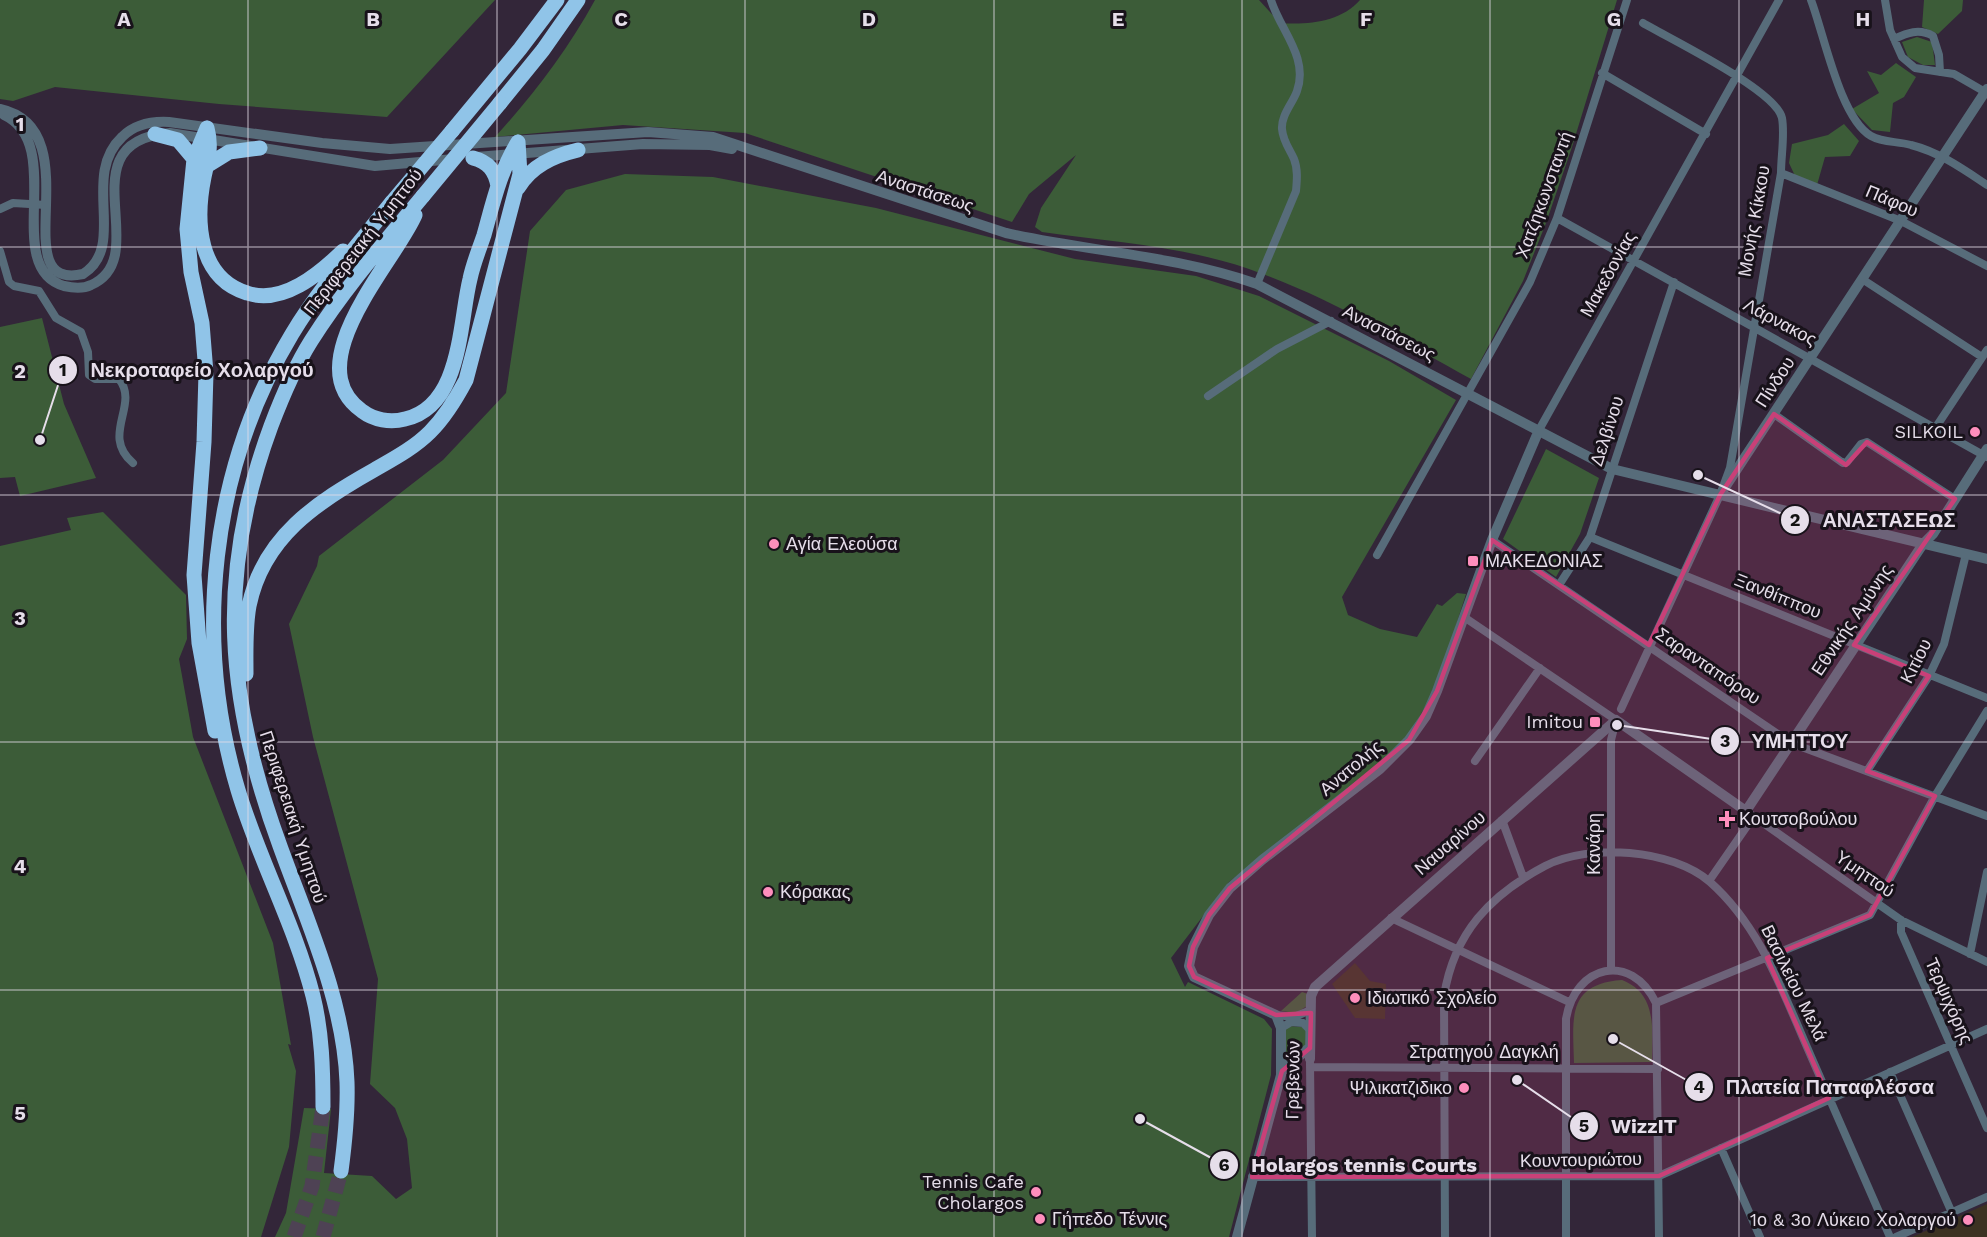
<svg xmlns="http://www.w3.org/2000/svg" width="1987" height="1237" viewBox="0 0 1987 1237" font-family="'Work Sans',sans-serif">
<rect width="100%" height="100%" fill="#332639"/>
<path fill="#3c3222" d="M 1355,963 L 1370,981 L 1386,984 L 1385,1019 L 1355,1018 L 1332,984 Z
M 1987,1204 L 1987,1237 L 1912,1237 Z"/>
<path fill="#3c5c38" d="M 0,0 L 495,0 L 387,117 L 219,104 L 55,87 L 13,101 L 0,99 Z
M 595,0 L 1259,0 L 1280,23 C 1308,25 1341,22 1360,0 L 1617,0 L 1572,147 L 1546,223 L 1523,281 L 1471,379 C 1399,339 1327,296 1249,269 C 1183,246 1111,242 1042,232 L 1035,227 L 1041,208 L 1076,155 L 1029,194 L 1012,222 L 745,133 L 623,125 L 495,137 C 534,94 567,51 595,0 Z
M 1924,0 L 1963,0 L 1962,11 L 1938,34 L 1922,27 Z
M 1917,37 L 1932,42 L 1935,65 L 1923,65 L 1908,57 L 1902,42 Z
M 1896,63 L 1916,77 L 1904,97 L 1893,103 L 1890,132 L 1872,130 L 1852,109 L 1879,93 L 1867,71 L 1881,75 Z
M 1844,124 L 1859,141 L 1850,156 L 1825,157 L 1817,185 L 1796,178 L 1789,163 L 1792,144 L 1828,135 Z
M 625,174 L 713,177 L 876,208 L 1075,259 L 1196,276 L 1259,296 L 1389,361 L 1456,400 L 1342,597 L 1348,615 L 1380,629 L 1417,637 L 1437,604 L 1442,606 L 1457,593 L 1466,594 L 1436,688 L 1411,732 L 1377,766 L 1229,882 L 1171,958 L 1185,987 L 1188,982 L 1264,1019 L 1272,1029 L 1271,1075 L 1229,1237 L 275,1237 L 286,1213 L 304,1108 L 331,1109 L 324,1173 L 372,1176 L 396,1199 L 412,1188 L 407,1139 L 395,1108 L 370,1084 L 378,979 L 313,737 L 289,624 L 317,566 L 319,556 L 443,460 L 506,393 L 530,231 L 566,190 Z
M 42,318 L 64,404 L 96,478 L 20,496 L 15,477 L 0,478 L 0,327 Z
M 1546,449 L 1599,478 L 1580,534 L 1556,577 L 1503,539 Z
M 103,512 L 186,595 L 187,639 L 179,659 L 193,737 L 273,943 L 291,1045 L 288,1044 L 296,1071 L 289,1147 L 261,1237 L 0,1237 L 0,546 L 71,530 L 67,518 Z
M 1622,980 C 1658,994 1652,1030 1652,1062 L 1574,1063 C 1573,1019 1566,984 1622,980 Z
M 1302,992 L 1308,994 L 1307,1006 L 1296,1013 L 1281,1011 Z
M 1289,1026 L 1302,1027 L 1307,1032 L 1306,1047 L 1285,1061 L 1284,1029 Z"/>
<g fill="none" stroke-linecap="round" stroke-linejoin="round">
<path stroke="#4e4254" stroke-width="15" stroke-dasharray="15 8" stroke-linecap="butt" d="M 294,1237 L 312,1186 L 323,1107
M 323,1237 L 341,1171"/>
<path stroke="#576c7a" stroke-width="8" d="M 1811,0 C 1824,34 1840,118 1871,136 C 1883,143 1897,141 1911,145 C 1939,152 1963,169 1987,185
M 1885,0 L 1890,30 L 1902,57 L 1915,68 L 1954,74 L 1987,93
M 1894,39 C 1907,33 1919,28 1933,36 L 1939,55 L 1940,72
M 1602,73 L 1706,134
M 1781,173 L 1901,221 L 1987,266
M 0,209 L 13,203 L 46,205
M 1557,218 L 1987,457
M 0,251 L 9,282 L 14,286 L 39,291 L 56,318 L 81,332 L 88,352 L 89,375 L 95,379 L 119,379 C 140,405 100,435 133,463
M 1862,279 L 1982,357
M 1257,284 L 1296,191 C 1297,180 1298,169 1294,159 C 1289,148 1283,141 1282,129 C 1281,115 1293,103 1297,91 C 1309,57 1280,30 1271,0
M 1208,396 L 1277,349 L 1331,321
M 1774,414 L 1843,463 L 1847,462 L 1861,444 L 1867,442 L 1955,499
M 1936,427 L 1987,350
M 1539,430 L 1779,0
M 1590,537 L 1987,698
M 1492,540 L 1791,743 L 1987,816
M 1377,555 L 1530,282 L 1557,218 L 1627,0
M 1559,585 L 1590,537 L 1674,282
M 1464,617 L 1616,720 L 1611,740 L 1611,969
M 1621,709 L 1720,495 L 1730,468 L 1781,173 C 1781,156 1785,135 1782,118 C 1776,90 1670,39 1643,23
M 1475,761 L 1540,668
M 1867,771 L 1929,676 L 1944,644 L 1966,554
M 1746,811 L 1901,920 L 1987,962
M 1502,820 L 1523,877
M 1709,881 L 1754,816
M 1391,918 L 1569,1002
M 1901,920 L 1901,932 L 1987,1128
M 1970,954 L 1987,872
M 1656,1003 L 1870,915 L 1935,796 L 1987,711
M 1276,1015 L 1294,1017 L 1311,1010
M 1281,1028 L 1291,1022 L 1303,1023 L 1310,1030
M 1310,1063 L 1312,1237
M 1310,1067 L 1658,1069
M 1890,1072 L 1952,1213
M 1721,1148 L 1760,1237
M 1252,1177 L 1659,1176 L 1987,1029
M 1445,1237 L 1444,996 C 1454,933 1490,895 1545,866 C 1589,843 1672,849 1710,882 C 1761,927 1783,993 1810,1054 C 1837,1115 1863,1176 1890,1237
M 1566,1237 L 1566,1019 C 1575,965 1631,951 1656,1003 L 1659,1237
M 1896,1237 L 1987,1197"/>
<path stroke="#576c7a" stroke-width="10" d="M 0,109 C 94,130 1,292 83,274 C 128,246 80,176 122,137 C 135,124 151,121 169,122 L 322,143 L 390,149 L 648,132 L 713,137 L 1006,233 C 1091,252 1173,255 1257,284 L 1612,469 L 1987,559
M 4,115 C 68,145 0,267 64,286 C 73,288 83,289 91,285 C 156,257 63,141 170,133 L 375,166 L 454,159
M 476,157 L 643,144 L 710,145 L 732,149
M 1720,495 L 1987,89
M 1310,1059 L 1311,996 L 1315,987 L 1616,720 L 1746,811 L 1923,544 L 1933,534 L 1987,449
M 1282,1071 L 1310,1047
M 1237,1237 L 1281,1075 L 1281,1028 L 1276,1015 L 1194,977 L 1189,966 L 1193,947 L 1209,915 L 1230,888 L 1262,860 L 1380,769 L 1409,740 L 1426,716 L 1437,691 L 1492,540 L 1539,430"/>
<path stroke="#90c4e8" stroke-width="15" d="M 500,103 L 543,50 L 578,0
M 207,128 L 194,159 L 187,229 L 191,272 L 202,323 L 206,373 L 204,442 L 194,575 L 199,643 L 215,731
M 207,128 C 212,146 208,159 204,177 C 195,221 198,278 247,293 C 283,305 319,274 343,251
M 452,131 L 520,49 L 557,0
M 155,134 L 178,140 L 194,159
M 473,158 C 488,162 495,170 498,186
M 208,165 L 229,152 L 260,148
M 518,188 C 531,166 553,156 578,150
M 415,215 C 394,263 296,364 362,411 C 374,420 390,423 405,419 C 462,406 459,323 470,279 C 473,264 479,250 484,235 C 493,203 500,171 518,142
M 246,674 C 246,651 245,628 249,606 C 263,537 317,502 374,470 C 393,459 414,448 430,432 C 445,417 456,399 466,380 L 520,174 L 518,142
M 323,1107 C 323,1070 322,1032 313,996 C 295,925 259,860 238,790 C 193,639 210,470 292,334 C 320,287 358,245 392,202
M 341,1171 C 345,1141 348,1112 347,1082 C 344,1001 307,921 280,846 C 226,699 216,575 271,426 C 282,397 294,368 311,341 C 344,289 384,243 423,196"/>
<path stroke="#90c4e8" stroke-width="15" d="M 423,196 L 500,103
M 392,202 L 452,131"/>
</g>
<path fill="#c94078" fill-opacity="0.2" stroke="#c94078" stroke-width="4.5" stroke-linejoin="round" d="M 1774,414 L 1846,465 L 1867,442 L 1955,499 L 1854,645 L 1929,676 L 1867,771 L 1935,796 L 1870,915 L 1767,958 L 1829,1098 L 1659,1176 L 1252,1177 L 1282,1071 L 1310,1048 L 1311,1013 L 1276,1015 L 1194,977 L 1189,966 L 1193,947 L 1209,915 L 1230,888 L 1409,740 L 1437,691 L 1492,540 L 1649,645 L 1720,495 Z"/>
<path fill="none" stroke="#e6deea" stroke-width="1.5" stroke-opacity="0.55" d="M 248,0 L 248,1237M 497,0 L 497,1237M 745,0 L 745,1237M 994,0 L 994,1237M 1242,0 L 1242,1237M 1490,0 L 1490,1237M 1739,0 L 1739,1237M 0,247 L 1987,247M 0,495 L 1987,495M 0,742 L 1987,742M 0,990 L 1987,990"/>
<g fill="#fe8ebc" stroke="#18121a" stroke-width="2">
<circle cx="1975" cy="432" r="6"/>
<circle cx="774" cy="544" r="6"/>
<rect x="1467" y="555" width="12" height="12" rx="3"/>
<rect x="1589" y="716" width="12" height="12" rx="3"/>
<path d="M1724 810h6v6h6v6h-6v6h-6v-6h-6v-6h6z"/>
<circle cx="768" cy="892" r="6"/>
<circle cx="1355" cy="998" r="6"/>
<circle cx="1464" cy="1088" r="6"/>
<circle cx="1036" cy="1192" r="6"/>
<circle cx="1040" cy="1219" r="6"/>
<circle cx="1968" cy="1220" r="6"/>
</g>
<g text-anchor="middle" stroke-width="6" stroke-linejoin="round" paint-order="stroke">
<g font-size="18" fill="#e6deea" stroke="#18121a">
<text transform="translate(925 191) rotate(18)" y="6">Αναστάσεως</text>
<text transform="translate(1544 195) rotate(-70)" y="6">Χατζηκωνσταντή</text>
<text transform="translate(1892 201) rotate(23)" y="6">Πάφου</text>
<text transform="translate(1754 221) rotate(-80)" y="6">Μονής Κίκκου</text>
<text transform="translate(363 242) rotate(-52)" y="6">Περιφερειακή Υμηττού</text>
<text transform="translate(1608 274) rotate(-61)" y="6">Μακεδονίας</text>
<text transform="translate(1780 322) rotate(28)" y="6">Λάρνακος</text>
<text transform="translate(1389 333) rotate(27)" y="6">Αναστάσεως</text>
<text transform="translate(1775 382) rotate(-57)" y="6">Πίνδου</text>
<text transform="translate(1607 431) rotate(-72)" y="6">Δελβίνου</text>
<text transform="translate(1778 596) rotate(22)" y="6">Ξανθίππου</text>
<text transform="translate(1852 620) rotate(-56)" y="6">Εθνικής Αμύνης</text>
<text transform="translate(1916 661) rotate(-63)" y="6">Κιτίου</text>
<text transform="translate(1708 666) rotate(34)" y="6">Σαρανταπόρου</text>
<text transform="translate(1351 768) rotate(-40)" y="6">Ανατολής</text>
<text transform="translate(293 817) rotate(72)" y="6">Περιφερειακή Υμηττού</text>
<text transform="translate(1450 843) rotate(-41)" y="6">Ναυαρίνου</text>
<text transform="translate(1594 844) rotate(-90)" y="6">Κανάρη</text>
<text transform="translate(1865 874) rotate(35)" y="6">Υμηττού</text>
<text transform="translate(1794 983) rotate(64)" y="6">Βασιλείου Μελά</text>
<text transform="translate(1949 1001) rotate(66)" y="6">Τερψιχόρης</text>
<text x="1484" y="1058">Στρατηγού Δαγκλή</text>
<text transform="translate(1293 1080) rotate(-89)" y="6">Γρεβενών</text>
<text transform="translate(1581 1160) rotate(-1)" y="6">Κουντουριώτου</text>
</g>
<g font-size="18" fill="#e6deea" stroke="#18121a" text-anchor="start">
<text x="1963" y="438" text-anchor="end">SILKOIL</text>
<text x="786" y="550">Αγία Ελεούσα</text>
<text x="1485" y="567">ΜΑΚΕΔΟΝΙΑΣ</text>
<text x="1583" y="728" text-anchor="end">Imitou</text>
<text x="1739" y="825">Κουτσοβούλου</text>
<text x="780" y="898">Κόρακας</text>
<text x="1367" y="1004">Ιδιωτικό Σχολείο</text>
<text x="1452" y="1094" text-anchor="end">Ψιλικατζιδικο</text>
<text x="1024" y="1188" text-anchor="end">Tennis Cafe<tspan x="1024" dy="21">Cholargos</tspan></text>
<text x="1052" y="1225">Γήπεδο Τέννις</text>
<text x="1956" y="1226" text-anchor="end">1ο &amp; 3ο Λύκειο Χολαργού</text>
</g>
</g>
<g font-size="20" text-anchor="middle" font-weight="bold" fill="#e6deea" stroke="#18121a" stroke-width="6" stroke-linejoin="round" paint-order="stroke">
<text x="124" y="26">A</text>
<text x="373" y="26">B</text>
<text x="621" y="26">C</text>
<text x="869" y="26">D</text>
<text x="1118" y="26">E</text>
<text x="1366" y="26">F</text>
<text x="1614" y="26">G</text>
<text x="1863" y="26">H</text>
<text x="20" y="131">1</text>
<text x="20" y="378">2</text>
<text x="20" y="625">3</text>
<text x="20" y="873">4</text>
<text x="20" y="1120">5</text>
</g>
<path fill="none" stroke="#e6deea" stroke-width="2" d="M40 440L63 370M1698 475L1795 520M1617 725L1725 741M1613 1039L1699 1087M1517 1080L1584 1126M1140 1119L1224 1165"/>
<g fill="#e6deea" stroke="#18121a" stroke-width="2">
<circle cx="40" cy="440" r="6"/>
<circle cx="1698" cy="475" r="6"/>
<circle cx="1617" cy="725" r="6"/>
<circle cx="1613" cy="1039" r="6"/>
<circle cx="1517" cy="1080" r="6"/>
<circle cx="1140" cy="1119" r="6"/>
<circle cx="63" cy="370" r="15"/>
<circle cx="1795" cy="520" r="15"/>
<circle cx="1725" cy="741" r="15"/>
<circle cx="1699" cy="1087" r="15"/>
<circle cx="1584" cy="1126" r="15"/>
<circle cx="1224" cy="1165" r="15"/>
</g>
<g font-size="18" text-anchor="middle" font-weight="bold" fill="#111">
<text x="63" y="376">1</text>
<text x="1795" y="526">2</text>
<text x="1725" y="747">3</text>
<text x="1699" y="1093">4</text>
<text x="1584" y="1132">5</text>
<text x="1224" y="1171">6</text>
</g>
<g font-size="20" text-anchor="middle" font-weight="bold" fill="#e6deea" stroke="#18121a" stroke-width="6" stroke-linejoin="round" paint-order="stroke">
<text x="202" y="377">Νεκροταφείο Χολαργού</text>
<text x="1889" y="527">ΑΝΑΣΤΑΣΕΩΣ</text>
<text x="1800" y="748">ΥΜΗΤΤΟΥ</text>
<text x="1830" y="1094">Πλατεία Παπαφλέσσα</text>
<text x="1644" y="1133">WizzIT</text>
<text x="1364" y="1172">Holargos tennis Courts</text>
</g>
</svg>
